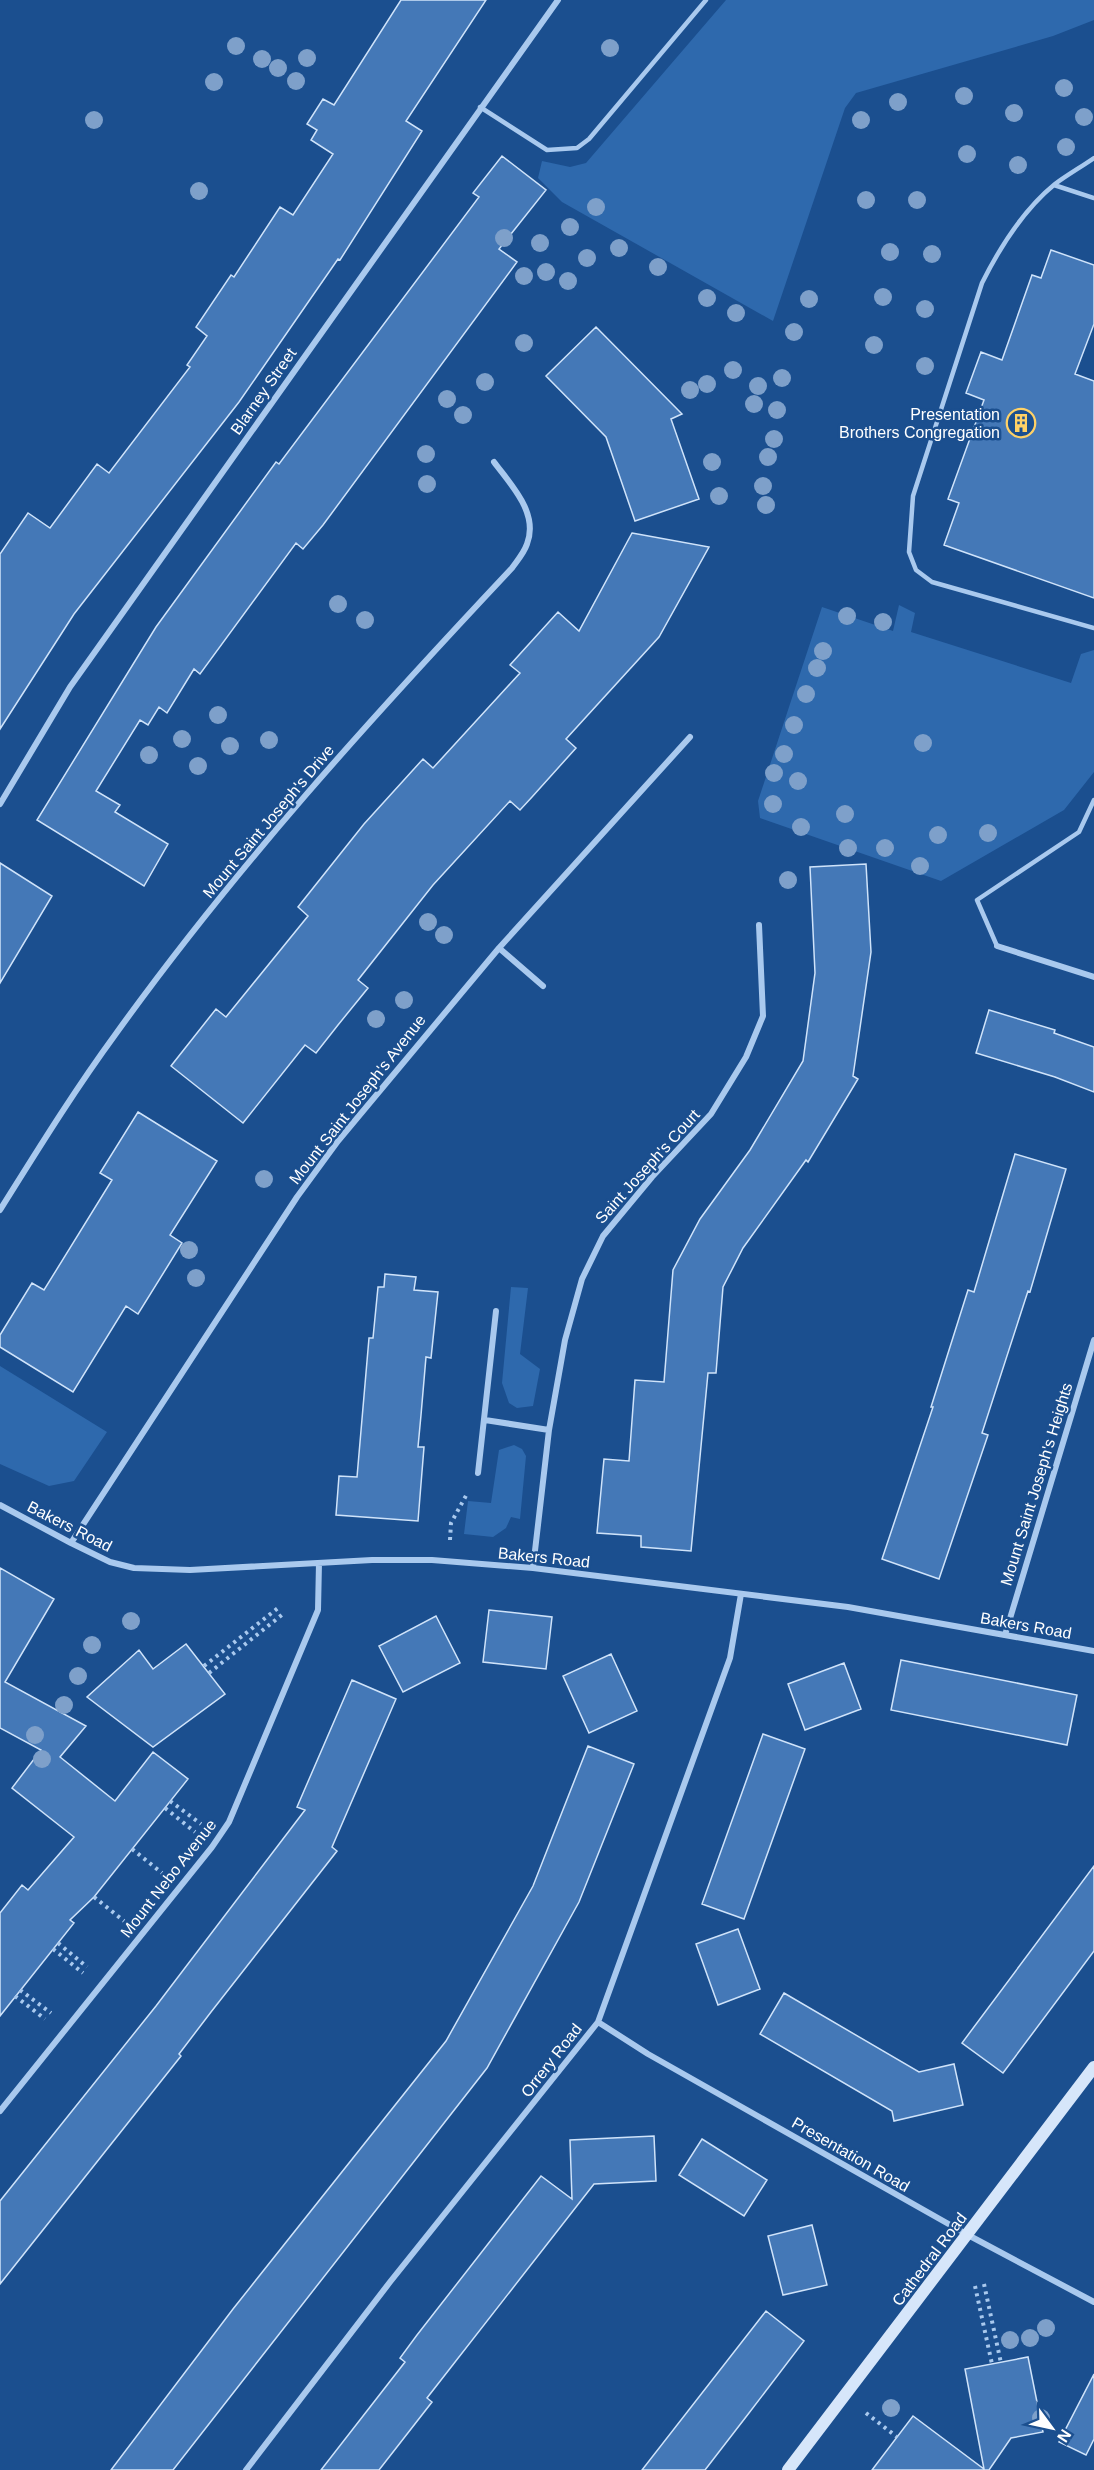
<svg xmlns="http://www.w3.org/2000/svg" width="1094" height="2470" viewBox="0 0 1094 2470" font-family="Helvetica,sans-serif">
<rect width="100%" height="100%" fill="#1b4f8f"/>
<path fill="#2e69ad" d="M 726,0 L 1094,0 L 1094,20 L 1053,36 L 856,93 L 845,108 L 773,321 L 562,202 L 538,178 L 542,161 L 570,167 L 586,163 Z
M 899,605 L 915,613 L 911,632 L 1071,683 L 1081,654 L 1094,650 L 1094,772 L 1064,810 L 941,881 L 760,818 L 758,801 L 822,607 L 893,631 Z
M 511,1287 L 528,1288 L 520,1354 L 540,1369 L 533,1406 L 517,1408 L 509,1403 L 502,1383 Z
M 0,1366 L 107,1432 L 74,1481 L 49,1486 L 0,1464 Z
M 514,1445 L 522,1449 L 526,1456 L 520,1519 L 511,1517 L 506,1528 L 493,1537 L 464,1534 L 468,1501 L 491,1503 L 499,1450 Z"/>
<path fill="#4478b7" stroke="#cfe3fa" stroke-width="1.5" d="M 401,0 L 486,0 L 406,121 L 422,131 L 340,260 L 338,259 L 239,402 L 74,614 L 0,729 L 0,554 L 28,513 L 50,528 L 97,464 L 109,473 L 190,367 L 187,365 L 207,336 L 196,327 L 231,275 L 234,277 L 280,207 L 293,215 L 333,154 L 311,140 L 317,130 L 307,124 L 323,99 L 334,105 Z
M 502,156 L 546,190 L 499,249 L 517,262 L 323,525 L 303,549 L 296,543 L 200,674 L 194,669 L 167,713 L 159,707 L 148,725 L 140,720 L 96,791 L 120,805 L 115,812 L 168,844 L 144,886 L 37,820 L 156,627 L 276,462 L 279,464 L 479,197 L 473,193 Z
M 1051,250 L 1094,265 L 1094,324 L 1075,374 L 1094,381 L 1094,598 L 944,545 L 959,503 L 948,499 L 984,400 L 966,393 L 981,352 L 1002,360 L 1032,275 L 1041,278 Z
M 596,327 L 682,414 L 671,419 L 699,499 L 635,521 L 606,437 L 546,376 Z
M 632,533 L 709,547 L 659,637 L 566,739 L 576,748 L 532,797 L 520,810 L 510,801 L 433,885 L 358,980 L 368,988 L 338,1025 L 316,1053 L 305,1045 L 243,1123 L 171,1066 L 216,1009 L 226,1017 L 308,916 L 298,907 L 364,824 L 423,759 L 433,768 L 520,673 L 510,665 L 558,612 L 579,631 Z
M 0,863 L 52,896 L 0,983 Z
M 866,864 L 871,952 L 853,1076 L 858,1079 L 808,1162 L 806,1160 L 743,1248 L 723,1287 L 716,1373 L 708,1373 L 691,1551 L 641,1547 L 641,1536 L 597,1533 L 604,1459 L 629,1461 L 635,1380 L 664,1382 L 673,1270 L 700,1219 L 750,1150 L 803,1061 L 815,973 L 810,867 Z
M 989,1010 L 1055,1030 L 1054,1033 L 1094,1047 L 1094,1092 L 1055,1077 L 976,1053 Z
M 138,1112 L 217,1161 L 170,1235 L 182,1243 L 138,1314 L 126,1306 L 73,1392 L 0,1347 L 0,1335 L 32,1283 L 44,1290 L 112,1180 L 100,1173 Z
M 1015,1154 L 1066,1169 L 1030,1292 L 1028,1291 L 982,1433 L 988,1435 L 939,1579 L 882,1559 L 933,1407 L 931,1407 L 968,1290 L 974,1292 Z
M 385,1274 L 416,1277 L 414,1290 L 438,1292 L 431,1358 L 426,1357 L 421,1415 L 418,1447 L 424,1447 L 418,1521 L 336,1515 L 339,1476 L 357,1477 L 369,1338 L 373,1338 L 378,1287 L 384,1287 Z
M 0,1568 L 54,1599 L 5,1682 L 86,1726 L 60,1757 L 115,1801 L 153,1752 L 188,1779 L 94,1897 L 70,1920 L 74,1923 L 0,2016 L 0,1913 L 22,1885 L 28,1890 L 74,1837 L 12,1788 L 41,1750 L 0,1728 Z
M 489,1610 L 552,1617 L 546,1669 L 483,1662 Z
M 436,1616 L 460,1663 L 403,1692 L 379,1646 Z
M 186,1644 L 225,1694 L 153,1747 L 87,1697 L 139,1650 L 153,1669 Z
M 611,1654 L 637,1711 L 589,1733 L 563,1676 Z
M 901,1660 L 1077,1695 L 1067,1745 L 891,1710 Z
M 844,1663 L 861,1709 L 805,1730 L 788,1684 Z
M 352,1680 L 396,1699 L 332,1847 L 337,1851 L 211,2012 L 179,2054 L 181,2056 L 0,2284 L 0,2201 L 156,2006 L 305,1810 L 297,1807 Z
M 763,1734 L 805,1749 L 744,1919 L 702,1904 Z
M 588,1746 L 634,1764 L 579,1902 L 487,2068 L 173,2470 L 111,2470 L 233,2309 L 446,2041 L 533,1886 Z
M 1094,1866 L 1094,1951 L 1003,2073 L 962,2043 Z
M 738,1929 L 760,1989 L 718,2005 L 696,1944 Z
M 784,1993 L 919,2072 L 954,2064 L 963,2105 L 894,2121 L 892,2111 L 760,2034 Z
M 654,2136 L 656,2181 L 594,2184 L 427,2398 L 432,2402 L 379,2470 L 321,2470 L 405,2362 L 400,2358 L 417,2335 L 541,2176 L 572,2199 L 570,2140 Z
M 702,2139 L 767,2180 L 744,2216 L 679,2175 Z
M 812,2225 L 827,2285 L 783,2295 L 768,2236 Z
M 766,2311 L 804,2341 L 749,2413 L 705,2470 L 642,2470 Z
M 1028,2357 L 1043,2432 L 1011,2438 L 989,2470 L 872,2470 L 913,2416 L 984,2469 L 965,2369 Z
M 1094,2374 L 1094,2439 L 1086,2455 L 1059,2442 Z"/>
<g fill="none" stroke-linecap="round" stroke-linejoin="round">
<path stroke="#a9c9ee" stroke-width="4" stroke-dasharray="3 4.5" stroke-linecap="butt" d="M 450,1540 L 451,1523 L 468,1492
M 204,1666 L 278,1608
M 209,1673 L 283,1614
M 170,1801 L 201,1824
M 165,1808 L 195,1832
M 132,1849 L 162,1873
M 94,1897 L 124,1921
M 58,1943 L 87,1967
M 53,1949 L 83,1973
M 20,1990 L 51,2013
M 15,1996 L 45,2019
M 984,2284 L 1001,2363
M 975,2286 L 992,2364
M 866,2413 L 897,2437"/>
<path stroke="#a9c9ee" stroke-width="4.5" d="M 480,107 L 547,150 L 577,148 L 589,139 L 706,0
M 1094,158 C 1081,167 1067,175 1055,184 C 1023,210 1000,247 982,283 L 913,496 L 909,552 L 916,570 L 932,582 L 1094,628
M 1054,185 L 1094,198
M 997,946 L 977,900 L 1079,832 L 1094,800"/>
<path stroke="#a9c9ee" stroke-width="6" d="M 0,804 L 70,687 L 558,0
M 997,946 L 1094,977
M 499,948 L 543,986
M 0,1210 C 37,1151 74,1091 115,1035 C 234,869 372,717 512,568 C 517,561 524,553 527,544 C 539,513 511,485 494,462
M 485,1420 L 549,1430
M 478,1473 L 496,1311
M 0,1505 L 71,1543 L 110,1562 L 134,1568 L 190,1570 L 372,1560 L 432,1560 L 533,1568 L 848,1607 L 1094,1651
M 71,1543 L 297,1197 L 338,1141 L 499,948 L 690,737
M 533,1568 L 549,1430 L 565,1340 L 582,1279 L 603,1236 L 652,1177 L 711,1114 L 746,1057 L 763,1016 L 759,925
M 1005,1635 L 1094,1340
M 598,2022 L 648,2054 L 968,2235 L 1094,2302
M 0,2111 L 212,1847 L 229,1822 L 318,1610 L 319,1563
M 246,2470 L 390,2282 L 598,2022 L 730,1658 L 741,1594"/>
<path stroke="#d6e6fa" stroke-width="12" d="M 788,2470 L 1094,2067"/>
</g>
<g fill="#7ea0ca">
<circle cx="236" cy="46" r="9"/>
<circle cx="610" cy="48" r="9"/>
<circle cx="307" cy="58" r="9"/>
<circle cx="262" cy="59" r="9"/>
<circle cx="278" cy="68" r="9"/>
<circle cx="296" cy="81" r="9"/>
<circle cx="214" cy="82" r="9"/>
<circle cx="1064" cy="88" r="9"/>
<circle cx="964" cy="96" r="9"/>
<circle cx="898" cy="102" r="9"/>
<circle cx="1014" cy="113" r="9"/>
<circle cx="1084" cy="117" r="9"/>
<circle cx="94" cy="120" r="9"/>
<circle cx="861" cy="120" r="9"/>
<circle cx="1066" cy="147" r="9"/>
<circle cx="967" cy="154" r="9"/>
<circle cx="1018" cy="165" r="9"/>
<circle cx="199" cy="191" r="9"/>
<circle cx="866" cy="200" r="9"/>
<circle cx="917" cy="200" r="9"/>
<circle cx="596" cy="207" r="9"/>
<circle cx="570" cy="227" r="9"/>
<circle cx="504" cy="238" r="9"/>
<circle cx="540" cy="243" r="9"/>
<circle cx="619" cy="248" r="9"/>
<circle cx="890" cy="252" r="9"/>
<circle cx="932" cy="254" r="9"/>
<circle cx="587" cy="258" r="9"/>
<circle cx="658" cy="267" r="9"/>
<circle cx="546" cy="272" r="9"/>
<circle cx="524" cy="276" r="9"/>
<circle cx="568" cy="281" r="9"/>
<circle cx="883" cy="297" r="9"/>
<circle cx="707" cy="298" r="9"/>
<circle cx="809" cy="299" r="9"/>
<circle cx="925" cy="309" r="9"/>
<circle cx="736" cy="313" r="9"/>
<circle cx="794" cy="332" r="9"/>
<circle cx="524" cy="343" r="9"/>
<circle cx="874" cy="345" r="9"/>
<circle cx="925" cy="366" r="9"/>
<circle cx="733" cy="370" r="9"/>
<circle cx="782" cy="378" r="9"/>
<circle cx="485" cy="382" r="9"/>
<circle cx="707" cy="384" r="9"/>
<circle cx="758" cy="386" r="9"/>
<circle cx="690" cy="390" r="9"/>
<circle cx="447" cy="399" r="9"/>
<circle cx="754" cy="404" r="9"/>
<circle cx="777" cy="410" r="9"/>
<circle cx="463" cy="415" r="9"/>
<circle cx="774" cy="439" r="9"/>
<circle cx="426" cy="454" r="9"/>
<circle cx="768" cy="457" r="9"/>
<circle cx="712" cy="462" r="9"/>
<circle cx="427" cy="484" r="9"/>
<circle cx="763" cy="486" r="9"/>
<circle cx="719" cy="496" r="9"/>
<circle cx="766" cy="505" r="9"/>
<circle cx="338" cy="604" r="9"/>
<circle cx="847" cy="616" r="9"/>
<circle cx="365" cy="620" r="9"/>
<circle cx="883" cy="622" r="9"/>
<circle cx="823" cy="651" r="9"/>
<circle cx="817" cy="668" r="9"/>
<circle cx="806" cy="694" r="9"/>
<circle cx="218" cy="715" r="9"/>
<circle cx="794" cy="725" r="9"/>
<circle cx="182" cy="739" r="9"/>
<circle cx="269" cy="740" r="9"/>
<circle cx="923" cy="743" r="9"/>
<circle cx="230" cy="746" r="9"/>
<circle cx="784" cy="754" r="9"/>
<circle cx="149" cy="755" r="9"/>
<circle cx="198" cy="766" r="9"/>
<circle cx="774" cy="773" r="9"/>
<circle cx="798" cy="781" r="9"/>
<circle cx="773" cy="804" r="9"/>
<circle cx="845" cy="814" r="9"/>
<circle cx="801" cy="827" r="9"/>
<circle cx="988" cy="833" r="9"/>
<circle cx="938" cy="835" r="9"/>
<circle cx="848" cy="848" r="9"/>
<circle cx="885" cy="848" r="9"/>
<circle cx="920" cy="866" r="9"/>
<circle cx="788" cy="880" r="9"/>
<circle cx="428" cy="922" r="9"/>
<circle cx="444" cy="935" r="9"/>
<circle cx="404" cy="1000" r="9"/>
<circle cx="376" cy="1019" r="9"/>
<circle cx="264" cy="1179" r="9"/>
<circle cx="189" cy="1250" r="9"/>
<circle cx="196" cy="1278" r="9"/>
<circle cx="131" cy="1621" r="9"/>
<circle cx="92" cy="1645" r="9"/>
<circle cx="78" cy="1676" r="9"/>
<circle cx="64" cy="1705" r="9"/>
<circle cx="35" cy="1735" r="9"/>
<circle cx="42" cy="1759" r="9"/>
<circle cx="1046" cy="2328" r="9"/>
<circle cx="1030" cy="2338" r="9"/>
<circle cx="1010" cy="2340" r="9"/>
<circle cx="891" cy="2408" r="9"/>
<circle cx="1041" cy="2418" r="9"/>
</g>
<defs>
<g id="building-ring" transform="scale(1.5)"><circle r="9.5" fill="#1b4f8f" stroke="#ffd166" stroke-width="1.5"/><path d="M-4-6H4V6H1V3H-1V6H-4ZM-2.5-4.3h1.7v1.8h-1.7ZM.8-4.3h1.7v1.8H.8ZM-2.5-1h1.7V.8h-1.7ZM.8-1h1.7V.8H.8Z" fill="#ffd166"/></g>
</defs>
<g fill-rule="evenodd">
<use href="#building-ring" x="1021" y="423"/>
</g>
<g text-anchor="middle" stroke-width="5" stroke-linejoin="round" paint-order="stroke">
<g font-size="16" fill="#fff" stroke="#1b4f8f">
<text transform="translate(263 391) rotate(-55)" y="6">Blarney Street</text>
<text transform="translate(268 821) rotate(-50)" y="6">Mount Saint Joseph's Drive</text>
<text transform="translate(357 1099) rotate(-52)" y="6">Mount Saint Joseph's Avenue</text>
<text transform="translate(647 1166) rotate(-48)" y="6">Saint Joseph's Court</text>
<text transform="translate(1036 1484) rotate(-73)" y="6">Mount Saint Joseph's Heights</text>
<text transform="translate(70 1526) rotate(27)" y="6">Bakers Road</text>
<text transform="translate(544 1557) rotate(6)" y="6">Bakers Road</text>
<text transform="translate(1026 1625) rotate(10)" y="6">Bakers Road</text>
<text transform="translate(168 1878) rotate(-52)" y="6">Mount Nebo Avenue</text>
<text transform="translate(551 2060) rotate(-52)" y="6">Orrery Road</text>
<text transform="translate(851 2154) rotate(30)" y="6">Presentation Road</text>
<text transform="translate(929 2259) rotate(-53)" y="6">Cathedral Road</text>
</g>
<g font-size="16" fill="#fff" stroke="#1b4f8f" text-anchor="end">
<text x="1000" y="420">Presentation<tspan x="1000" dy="18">Brothers Congregation</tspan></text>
</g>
</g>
<g transform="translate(1052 2428) rotate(123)" stroke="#1b4f8f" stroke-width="4.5" paint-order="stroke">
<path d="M0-4.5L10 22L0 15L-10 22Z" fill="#ffffff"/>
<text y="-9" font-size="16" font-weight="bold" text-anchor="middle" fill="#ffffff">N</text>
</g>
</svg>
